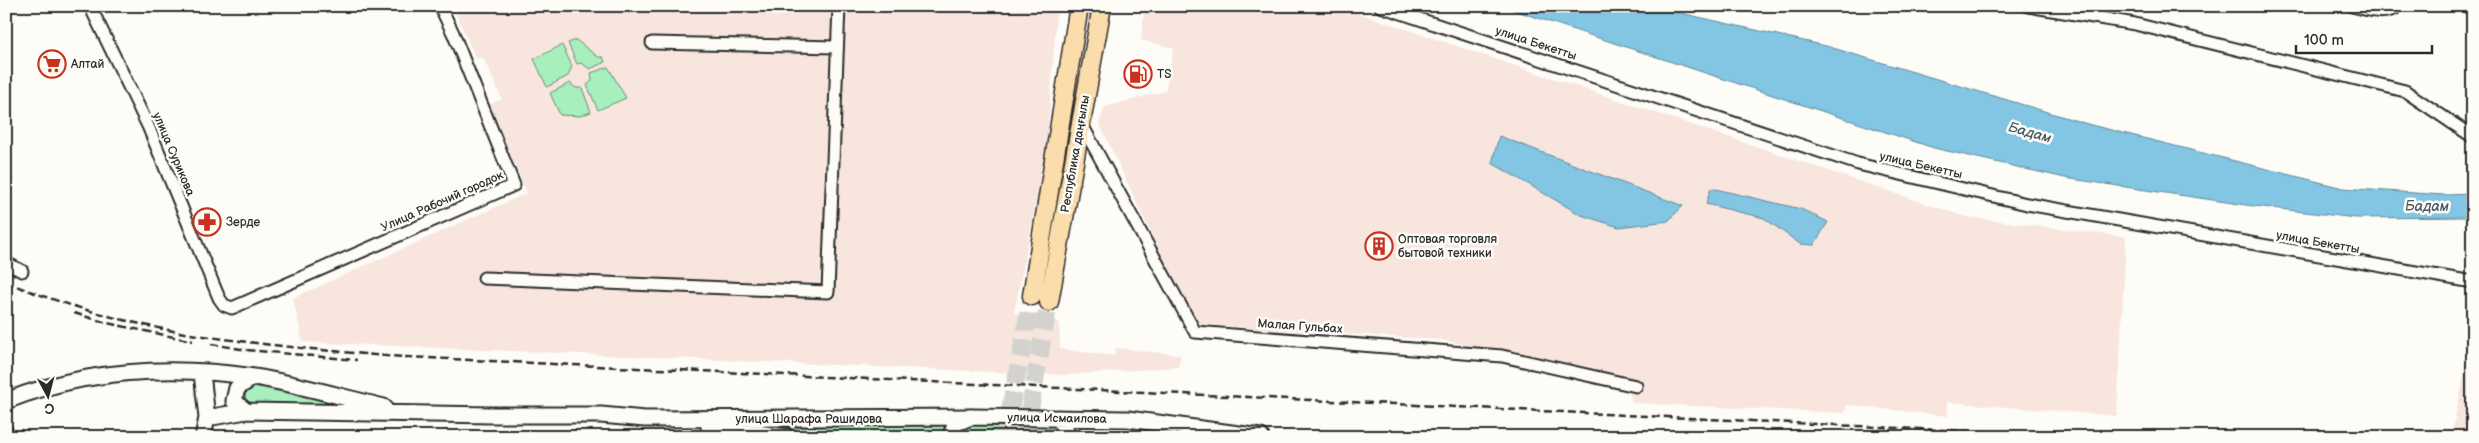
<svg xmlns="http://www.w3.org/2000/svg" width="2479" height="443" viewBox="0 0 2479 443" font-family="'Balsamiq Sans',sans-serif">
<rect width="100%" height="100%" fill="#fdfcf7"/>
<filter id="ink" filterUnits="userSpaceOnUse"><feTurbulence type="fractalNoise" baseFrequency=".02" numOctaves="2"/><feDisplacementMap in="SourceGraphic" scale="10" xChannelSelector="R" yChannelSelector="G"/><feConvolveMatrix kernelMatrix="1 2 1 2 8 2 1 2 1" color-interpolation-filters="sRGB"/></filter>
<g filter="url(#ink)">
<path fill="#f7e5de" d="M 460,6 L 1057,6 L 1047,144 L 1014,313 L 1059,322 L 1060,349 L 1114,356 L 1116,348 L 1181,355 L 1178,367 L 1067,375 L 303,342 L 293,298 L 527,193 L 489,105 L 502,99 L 483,57 L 476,59 L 454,9 Z
M 1145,6 L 1337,6 L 1966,217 L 2126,237 L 2117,416 L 1947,402 L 1948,416 L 1847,405 L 1844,413 L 1631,403 L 1630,380 L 1441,340 L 1194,324 L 1099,123 L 1105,107 L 1165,91 L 1174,48 L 1141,40 Z
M 2473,334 L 2473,437 L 2451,437 Z"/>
<path fill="#a7efbc" stroke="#698d74" d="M 576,40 L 598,57 L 603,57 L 605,62 L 590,69 L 581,63 L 577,64 L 568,43 Z
M 562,45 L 572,66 L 568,76 L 547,87 L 534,59 Z
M 608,67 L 626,98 L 598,110 L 587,85 L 592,81 L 591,73 Z
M 570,83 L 576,88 L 582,88 L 591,112 L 580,116 L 560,115 L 550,93 Z
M 256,384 L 381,409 L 253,407 L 246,402 L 245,388 Z
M 945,425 L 941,437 L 864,437 L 771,428 Z
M 976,425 L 1004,427 L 1003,437 L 958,437 L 964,428 Z
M 1052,428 L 1059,437 L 1033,437 L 1035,429 Z
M 1077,431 L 1154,432 L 1178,437 L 1078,437 Z"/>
<path fill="#82c6e3" stroke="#5f8899" d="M 1501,6 L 1650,6 L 1826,46 L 2091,125 L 2343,188 L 2444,195 L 2473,194 L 2473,217 L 2356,218 L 2246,205 L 2065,178 L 1934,148 Z
M 1499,136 L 1683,206 L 1668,221 L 1619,227 L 1581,215 L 1492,163 Z
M 1711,188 L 1801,209 L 1828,222 L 1814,245 L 1800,244 L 1764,218 L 1706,204 Z"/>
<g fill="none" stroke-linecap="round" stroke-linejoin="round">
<path stroke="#d3d2ce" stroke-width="18" stroke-dasharray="18 9" stroke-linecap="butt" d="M 1005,437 L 1032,296
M 1025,437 L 1049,302"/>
<g stroke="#2b2b2b" stroke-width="15">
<path id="street" d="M 90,6 L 148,126 L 219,298 L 224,305 L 232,308 L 514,185 L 453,33 L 440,6
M 1380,6 L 1858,164 L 2027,204 L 2473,282
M 2028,6 L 2135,24 L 2405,91 L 2473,137
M 2352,6 C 2366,9 2386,17 2398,6
M 2467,6 L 2473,10
M 652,43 L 837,47
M 1081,123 L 1195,332 L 1502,356 L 1636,386
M 6,263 L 22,271
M 484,278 L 828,292 L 839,6
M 6,430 L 8,437"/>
</g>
<g stroke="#2b2b2b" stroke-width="19">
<path id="secondary" d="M 202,373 L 207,418 L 203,437
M 6,401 C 85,370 171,365 254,377 C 298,384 341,397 384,407
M 246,411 L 234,401 L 237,388 L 254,377
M 207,418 L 246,411 L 493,415 L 601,415 L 645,419 L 972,417 L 1128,419 L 1261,437
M 1059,418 L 1069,437
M 709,427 L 787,437
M 950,437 L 956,423 L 971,417"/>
</g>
<g stroke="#2b2b2b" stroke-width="21">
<path id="primary" d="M 1032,296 L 1079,6
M 1049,302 L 1102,6"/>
</g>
<use href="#street" stroke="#fdfcf7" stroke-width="11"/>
<use href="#secondary" stroke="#fdfcf7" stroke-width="15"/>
<use href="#primary" stroke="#fbdcab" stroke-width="18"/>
<path stroke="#2b2b2b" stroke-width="2.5" stroke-dasharray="8 4" stroke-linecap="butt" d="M 6,282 C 66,306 133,325 197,335 C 260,345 323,350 386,356 L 2087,437
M 74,313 L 107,323 L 193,341
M 211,344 L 247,350 L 357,360"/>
</g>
</g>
<defs>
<g id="supermarket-ring" transform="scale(1.4375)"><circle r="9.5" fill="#fdfcf7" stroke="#c8321e" stroke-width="1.5"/><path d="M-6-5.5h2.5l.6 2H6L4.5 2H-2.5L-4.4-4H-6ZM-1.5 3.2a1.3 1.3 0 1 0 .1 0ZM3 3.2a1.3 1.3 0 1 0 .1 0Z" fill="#c8321e"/></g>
<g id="fuel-ring" transform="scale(1.4375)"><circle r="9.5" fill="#fdfcf7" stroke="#c8321e" stroke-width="1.5"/><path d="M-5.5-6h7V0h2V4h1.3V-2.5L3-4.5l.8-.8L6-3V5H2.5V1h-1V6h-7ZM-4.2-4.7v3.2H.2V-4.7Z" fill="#c8321e"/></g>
<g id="pharmacy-ring" transform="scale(1.4375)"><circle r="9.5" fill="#fdfcf7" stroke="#c8321e" stroke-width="1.5"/><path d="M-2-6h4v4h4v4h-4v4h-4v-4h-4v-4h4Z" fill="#c8321e"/></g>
<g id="building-ring" transform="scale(1.4375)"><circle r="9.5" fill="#fdfcf7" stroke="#c8321e" stroke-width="1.5"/><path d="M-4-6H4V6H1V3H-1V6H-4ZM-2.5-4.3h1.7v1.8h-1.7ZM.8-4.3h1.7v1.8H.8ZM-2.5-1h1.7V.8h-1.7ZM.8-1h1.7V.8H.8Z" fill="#c8321e"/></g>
</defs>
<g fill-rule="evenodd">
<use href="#supermarket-ring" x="52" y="64"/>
<use href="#fuel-ring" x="1138" y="74"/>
<use href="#pharmacy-ring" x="207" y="222"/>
<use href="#building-ring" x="1379" y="246"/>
</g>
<g text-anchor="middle" stroke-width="5" stroke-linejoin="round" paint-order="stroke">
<g font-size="12" fill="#2b2b2b" stroke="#fdfcf7">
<text transform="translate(1536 43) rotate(18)" y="4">улица Бекетты</text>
<text transform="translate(174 154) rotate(67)" y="4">улица Сурикова</text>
<text transform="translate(1075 154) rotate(-80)" y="4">Республика даңғылы</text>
<text transform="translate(1921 165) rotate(13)" y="4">улица Бекетты</text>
<text transform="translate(442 201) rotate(-24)" y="4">Улица Рабочий городок</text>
<text transform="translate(2318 242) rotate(10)" y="4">улица Бекетты</text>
<text transform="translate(1300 326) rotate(4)" y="4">Малая Гульбах</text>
<text transform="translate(1057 418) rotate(1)" y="4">улица Исмаилова</text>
<text x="809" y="423">улица Шарафа Рашидова</text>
</g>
<g font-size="12" fill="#2b2b2b" stroke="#fdfcf7" text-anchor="start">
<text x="71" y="68">Алтай</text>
<text x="1157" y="78">TS</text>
<text x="226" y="226">Зерде</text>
<text x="1398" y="243">Оптовая торговля<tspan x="1398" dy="14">бытовой техники</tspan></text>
</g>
<g font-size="14" font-style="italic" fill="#455a62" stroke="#fdfcf7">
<text transform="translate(2030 132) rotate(16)" y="5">Бадам</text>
<text x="2427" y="211">Бадам</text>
</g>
</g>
<rect width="2479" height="443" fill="none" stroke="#fdfcf7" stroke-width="25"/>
<rect x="12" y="12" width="2454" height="418" fill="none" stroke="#2b2b2b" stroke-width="2" filter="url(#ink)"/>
<g transform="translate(48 396) rotate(173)" stroke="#fdfcf7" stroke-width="4" paint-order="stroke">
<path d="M0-4L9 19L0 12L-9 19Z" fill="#2b2b2b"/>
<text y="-8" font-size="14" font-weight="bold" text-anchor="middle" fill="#2b2b2b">С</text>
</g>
<path d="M2296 45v8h136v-8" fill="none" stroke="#2b2b2b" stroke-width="2.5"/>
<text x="2304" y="45" font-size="15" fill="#2b2b2b" stroke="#fdfcf7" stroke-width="4" paint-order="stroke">100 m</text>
</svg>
